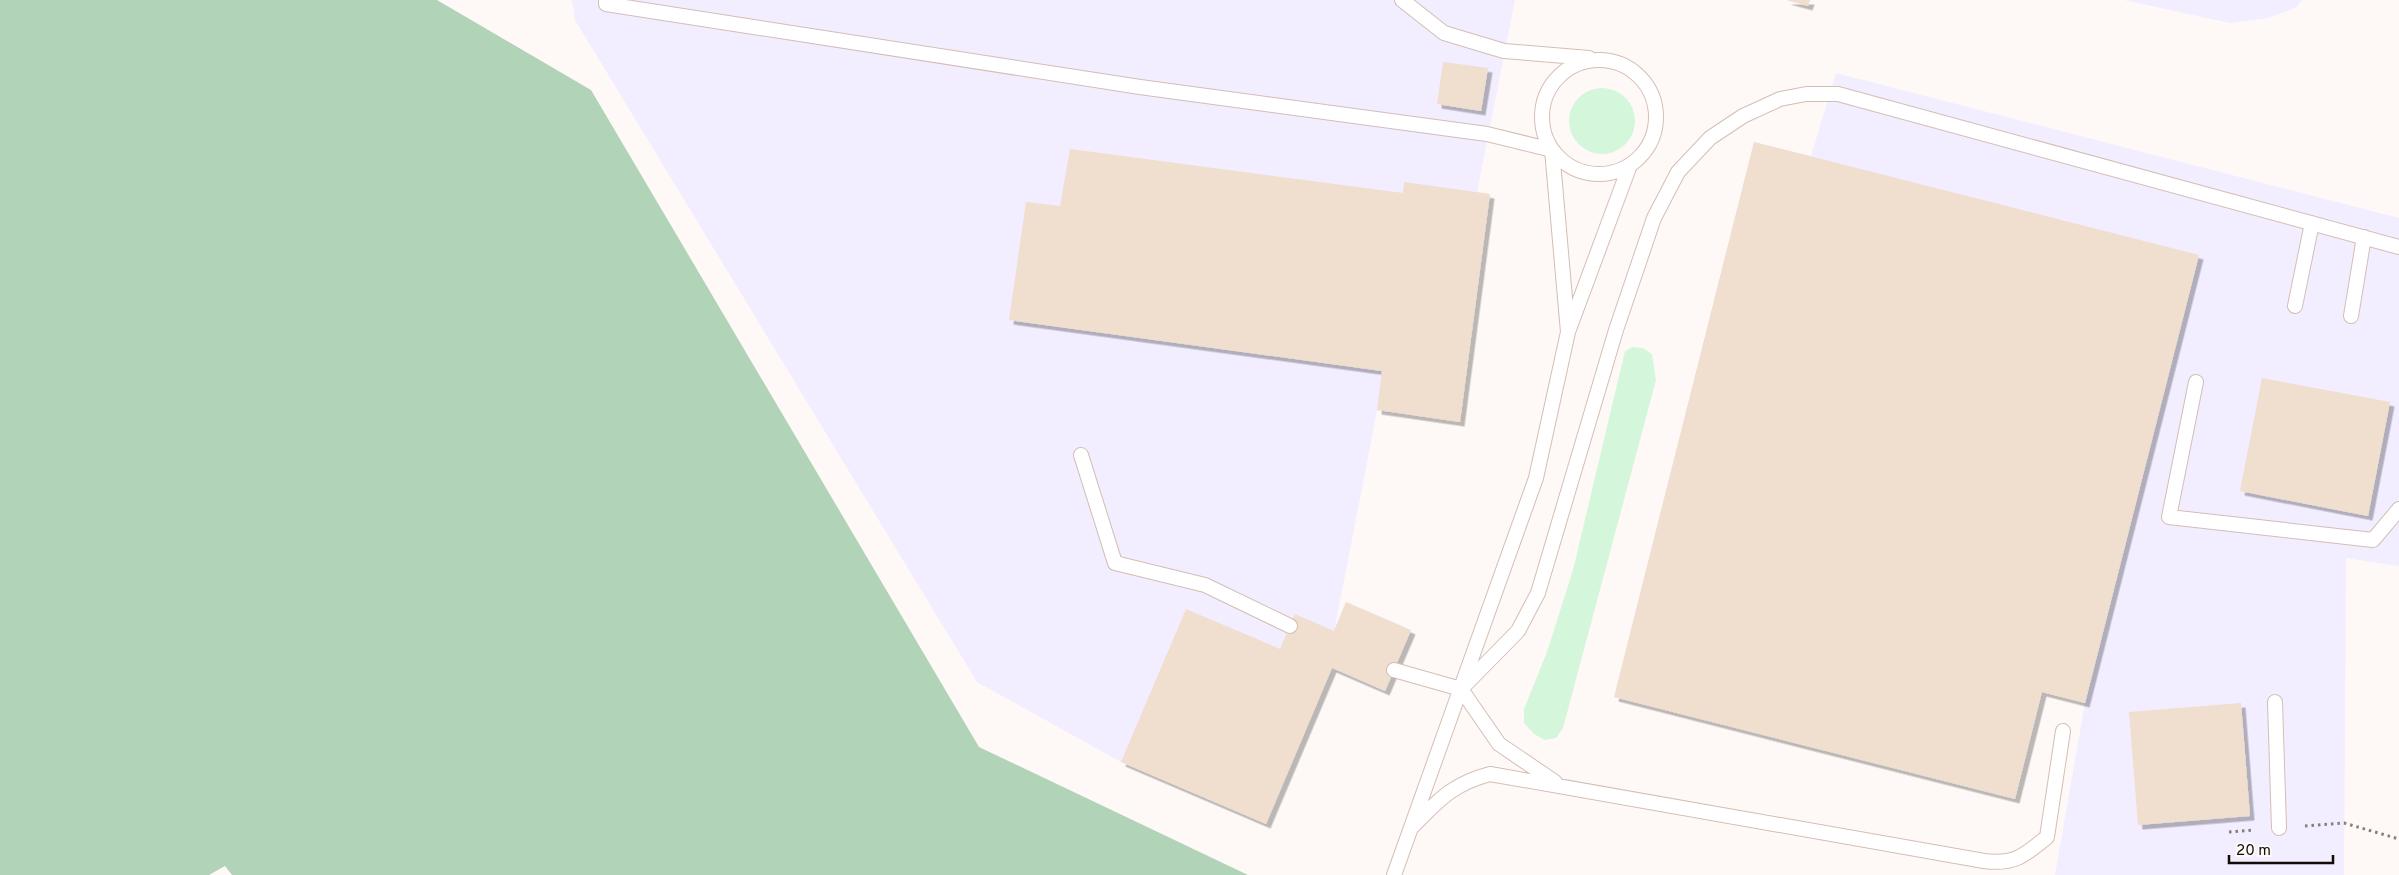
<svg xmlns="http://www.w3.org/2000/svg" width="2399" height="875" viewBox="0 0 2399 875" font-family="Overpass,sans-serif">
<defs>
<filter id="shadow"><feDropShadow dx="4.5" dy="4.5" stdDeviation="0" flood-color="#0004"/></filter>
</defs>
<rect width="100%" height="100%" fill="#fef9f7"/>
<path fill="#f2edff" d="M 572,0 L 1515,0 L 1477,192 L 1490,194 L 1460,422 L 1377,411 L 1335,627 L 1346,602 L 1411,630 L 1385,691 L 1332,669 L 1266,824 L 1121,762 L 977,682 L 575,20 Z
M 2124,0 L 2302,0 L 2297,7 L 2268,18 L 2230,23 Z
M 1836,73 L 2399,218 L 2399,566 L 2346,558 L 2344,875 L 2055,875 L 2085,703 L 2043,692 L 2015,799 L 1614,697 L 1754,142 L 1811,156 Z"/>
<path fill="#d4f6db" d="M1569 121a33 33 0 1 1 66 0a33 33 0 1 1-66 0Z
M 1633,347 L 1643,348 L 1652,354 L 1656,380 L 1563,728 L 1556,738 L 1545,740 L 1534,734 L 1524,723 L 1524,709 L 1547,652 L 1573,570 L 1625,351 Z"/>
<path fill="#b1d3b8" d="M 0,0 L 437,0 L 591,90 L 979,747 L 1248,875 L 232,875 L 225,866 L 209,875 L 0,875 Z"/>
<path fill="#f0decf" filter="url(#shadow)" d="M 1786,0 L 1810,0 L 1808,6 Z
M 1443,62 L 1488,68 L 1481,111 L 1437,104 Z
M 1754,142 L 2199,255 L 2085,703 L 2042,692 L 2015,799 L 1614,697 Z
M 1070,149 L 1403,193 L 1404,182 L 1490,194 L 1460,422 L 1377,410 L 1382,371 L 1009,320 L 1026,202 L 1060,206 Z
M 2262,378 L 2390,402 L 2368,516 L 2240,491 Z
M 1346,602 L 1411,630 L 1385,691 L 1332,668 L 1266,824 L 1121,762 L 1186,609 L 1280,649 L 1295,614 L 1334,631 Z
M 2241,703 L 2250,816 L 2138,825 L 2129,712 Z"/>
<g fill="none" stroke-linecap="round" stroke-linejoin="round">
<g stroke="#d4beb4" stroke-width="16">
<path id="service" d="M 606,0 L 606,4 L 1140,87 L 1487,134 L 1552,150 L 1568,332 L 1630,165
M 1402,0 L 1444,33 L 1504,51 L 1589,58
M1542 117a57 57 0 1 1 114 0a57 57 0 1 1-114 0Z
M 2295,306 L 2312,223
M 2351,316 L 2364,237
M 2196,382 L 2169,517 L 2373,540 L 2399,509
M 1081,455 L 1115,563 L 1205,585 L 1290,626
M 1394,670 L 1461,689 L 1499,744 L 1555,782
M 1461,689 L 1518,631 L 1538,593 L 1616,330 L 1654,218 L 1678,172 L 1710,138 L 1743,116 L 1780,99 L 1806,94 L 1838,94 L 2399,247
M 2275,702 L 2279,828
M 1412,827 C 1439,800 1452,784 1490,774 L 1984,861 C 2015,865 2025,855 2047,837 L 2063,731
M 1394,875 L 1536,478 L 1568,332"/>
</g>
<path stroke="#857f7c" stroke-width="3" stroke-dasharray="2.5 4" stroke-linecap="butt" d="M 2305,826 L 2344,823 L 2399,839
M 2229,832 L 2254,830"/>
<use href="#service" stroke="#fff" stroke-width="14"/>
</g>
<path d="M2229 855v8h104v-8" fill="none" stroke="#120b07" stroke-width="2.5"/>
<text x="2236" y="855" font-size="15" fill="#120b07" stroke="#fef9f7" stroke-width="4" paint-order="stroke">20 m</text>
</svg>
